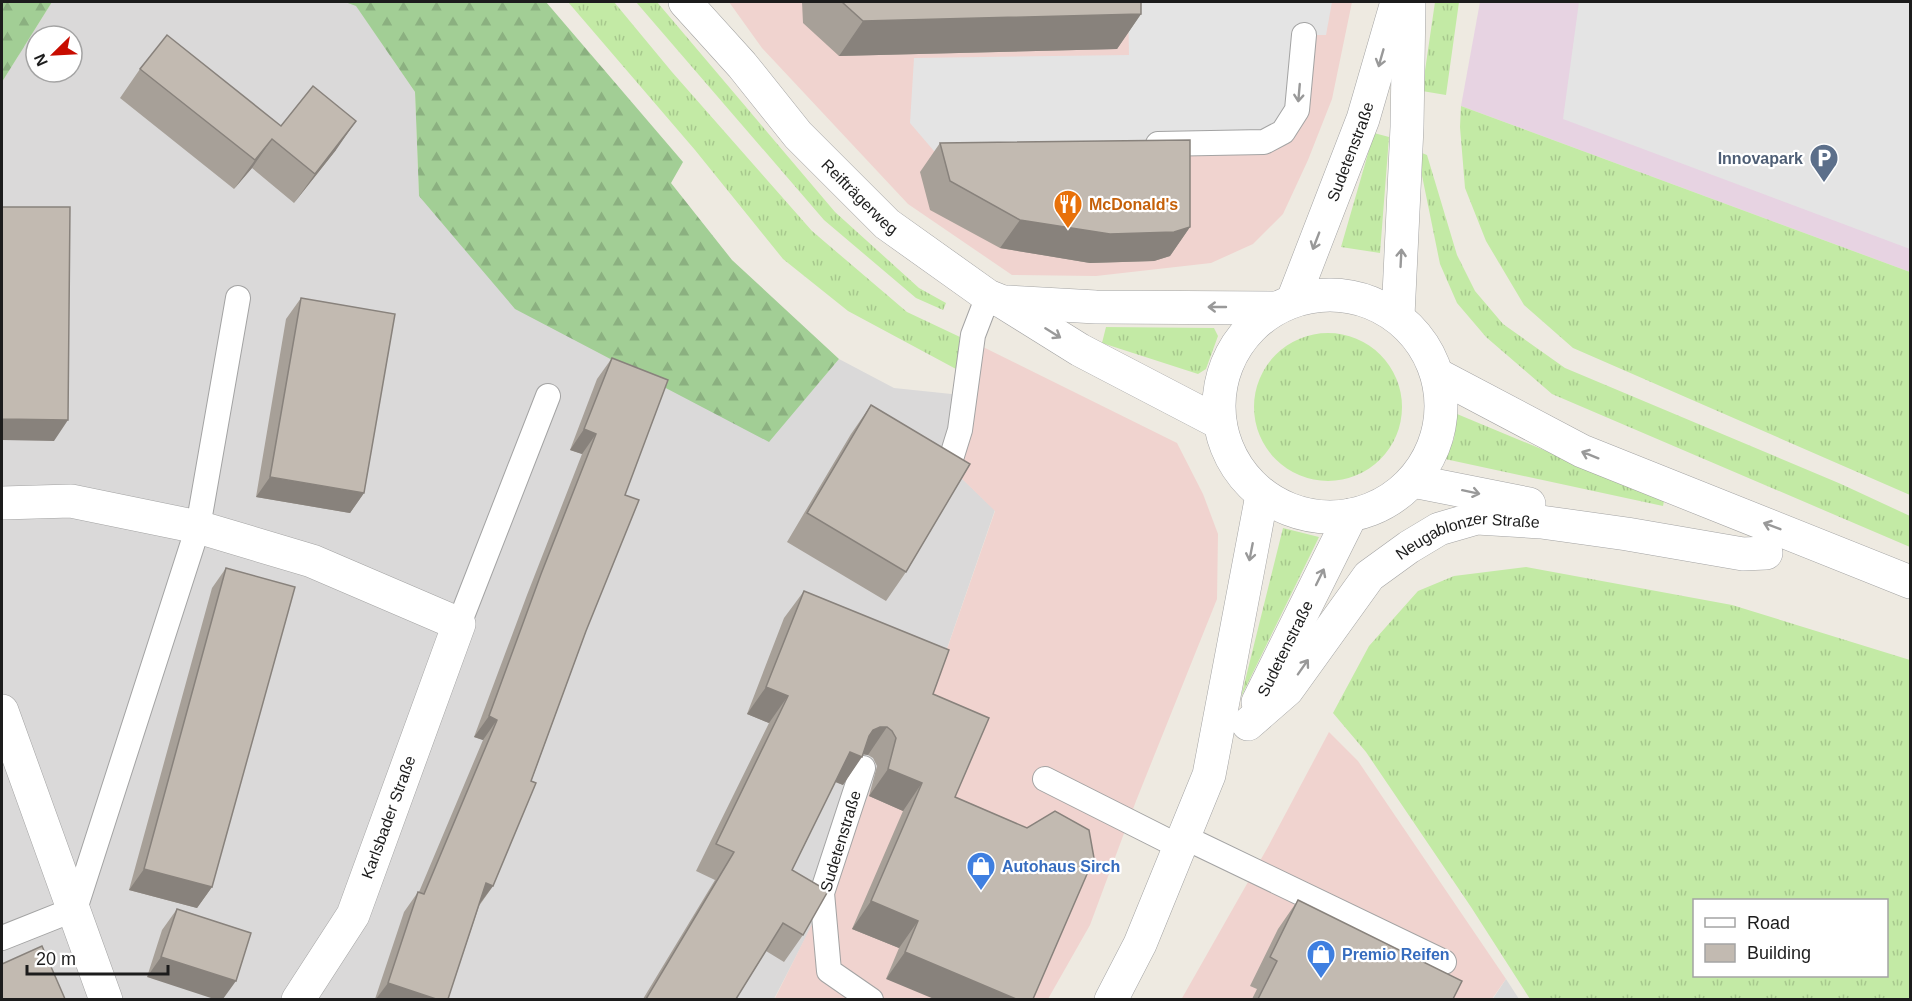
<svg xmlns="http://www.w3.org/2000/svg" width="1912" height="1001" viewBox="0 0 1912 1001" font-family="Arial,sans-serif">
<defs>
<pattern id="grass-tufts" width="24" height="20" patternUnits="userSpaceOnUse" patternTransform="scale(1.5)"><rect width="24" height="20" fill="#c3eaa5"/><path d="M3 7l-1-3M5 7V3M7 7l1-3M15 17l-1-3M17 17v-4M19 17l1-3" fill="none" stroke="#a7c88d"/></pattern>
<pattern id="forest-firs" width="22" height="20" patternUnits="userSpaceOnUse" patternTransform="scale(1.5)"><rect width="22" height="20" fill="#a2ce95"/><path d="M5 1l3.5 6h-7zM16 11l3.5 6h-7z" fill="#8bb080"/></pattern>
</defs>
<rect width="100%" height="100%" fill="#eeeae1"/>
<path fill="#dad9d9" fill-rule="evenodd" d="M 52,2 L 345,2 L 356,5 L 415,92 L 419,196 L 769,441 L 839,359 L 894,388 L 961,395 L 955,472 L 995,510 L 931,695 L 774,999 L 2,999 L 2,82 ZM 36,36 L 72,36 L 72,72 L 36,72 Z
M 1506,979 L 1519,999 L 1492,1000 Z"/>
<path fill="#f0d3cf" d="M 729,2 L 1352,2 L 1332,99 L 1308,160 L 1283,214 L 1253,244 L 1211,263 L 1096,276 L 1012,275 L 908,204 L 762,48 Z
M 979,345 L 1177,443 L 1203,494 L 1218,534 L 1217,599 L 1136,801 L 1090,925 L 1048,999 L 774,1000 L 828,892 L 902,714 L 931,695 L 995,511 L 955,472 Z
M 1329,732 L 1358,761 L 1506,979 L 1492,999 L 1181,1000 L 1269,845 Z"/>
<path fill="#e7d3e2" d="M 1480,2 L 1910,2 L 1910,272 L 1461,106 Z"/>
<path fill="url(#grass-tufts)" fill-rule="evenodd" d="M 568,2 L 614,2 L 672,72 L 812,231 L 907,312 L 960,337 L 956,369 L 848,311 L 783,259 L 695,150 Z
M 636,2 L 657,2 L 835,212 L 919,288 L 946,303 L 943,310 L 916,298 L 824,220 Z
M 1435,2 L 1459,2 L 1446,95 L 1422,91 Z
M 1461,106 L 1910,272 L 1910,495 L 1573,348 L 1524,305 L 1486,241 L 1465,188 L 1460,127 Z
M 1374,133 L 1389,137 L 1380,253 L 1341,247 Z
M 1417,151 L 1427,155 L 1457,255 L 1475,291 L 1503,324 L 1565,368 L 1841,484 L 1910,516 L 1910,547 L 1552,394 L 1486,337 L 1457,303 L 1440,264 Z
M 1106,327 L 1214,328 L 1218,336 L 1206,369 L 1198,374 L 1102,343 Z
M1254 407a74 74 0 1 1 148 0a74 74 0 1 1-148 0Z
M 1457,414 L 1582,466 L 1665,496 L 1663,506 L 1445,459 L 1454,439 Z
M 1283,528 L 1319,537 L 1241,697 Z
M 1526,567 L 1732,605 L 1910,660 L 1910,999 L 1530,999 L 1471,907 L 1366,752 L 1333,713 L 1369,646 L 1418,591 L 1454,576 ZM 1694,900 L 1886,900 L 1886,976 L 1694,976 Z"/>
<path fill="url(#forest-firs)" d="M 2,2 L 52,2 L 2,82 Z
M 345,2 L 546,2 L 683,162 L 671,183 L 732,260 L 839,359 L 769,442 L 515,309 L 419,196 L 415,92 L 356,6 Z"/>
<path fill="#e4e4e4" d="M 1128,2 L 1332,2 L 1326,35 L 1304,35 L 1283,132 L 946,165 L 910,123 L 914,58 L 1129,55 Z
M 1579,2 L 1910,2 L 1910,249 L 1563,119 Z"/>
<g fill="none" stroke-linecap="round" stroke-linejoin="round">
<g stroke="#a3a3a3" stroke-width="26">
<path id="service" d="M 1158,144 L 1264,142 L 1283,132 L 1297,110 L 1304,35
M 951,459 L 960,430 L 973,335 L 988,296
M 459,624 L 548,396
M 863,768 L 822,893 L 829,971 L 871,1000
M 1045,779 L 1180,847
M 1184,837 L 1444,962
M 2,938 L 75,909 L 198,527 L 238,298"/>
</g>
<g stroke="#a3a3a3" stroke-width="34">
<path id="minor" d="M 2,503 L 71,501 L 198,527 L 312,561 L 459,624 L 353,915 L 298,1000
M 2,711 L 106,1000"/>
</g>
<g stroke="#a3a3a3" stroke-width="34">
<g id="tertiary">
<path id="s1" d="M 685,2 L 742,65 L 798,135 L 887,224 L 988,296 L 1003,302 L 1080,350 L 1220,423"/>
<circle cx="1330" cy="406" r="111"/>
<path id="s2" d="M 1293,300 L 1363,119 L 1397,2"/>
<path d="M 1008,302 L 1096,307 L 1276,308"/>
<path d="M 1398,316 L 1407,127 L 1409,2"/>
<path d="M 1438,375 L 1582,451 L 1910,582"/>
<path d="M 1413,481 L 1529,504"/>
<path id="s3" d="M 1258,702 L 1351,515"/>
<path id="s4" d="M 1248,724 L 1287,690 L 1369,576 L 1409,547 L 1439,529 L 1477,518 L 1541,522 L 1627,534 L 1743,554 L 1766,553"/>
<path d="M 1111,1000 L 1140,944 L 1209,775 L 1262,495"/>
</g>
</g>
<use href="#service" stroke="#fff" stroke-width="24"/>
<use href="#minor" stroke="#fff" stroke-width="33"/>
<use href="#tertiary" stroke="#fff" stroke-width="33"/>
</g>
<path fill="#a7a098" d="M 802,2 L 1141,2 L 1141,14 L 1117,49 L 839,56 L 803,23 Z
M 140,69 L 281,126 L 336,150 L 294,203 L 252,168 L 234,189 L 120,98 Z
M 940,143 L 1190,227 L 1170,256 L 1154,261 L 1090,263 L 1000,248 L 930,210 L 920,172 Z
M 301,298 L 364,493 L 350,513 L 256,497 L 286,319 Z
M 612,358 L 625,495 L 586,631 L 493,886 L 479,906 L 448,999 L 375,999 L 404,912 L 418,892 L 419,892 L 483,740 L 474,737 L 527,595 L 582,454 L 570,450 L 597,379 Z
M 871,405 L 906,572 L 886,601 L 787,542 L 851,434 Z
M 226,568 L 212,887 L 197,908 L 129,890 L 212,588 Z
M 804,591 L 933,694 L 955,797 L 1027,828 L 886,979 L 899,948 L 852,929 L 903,811 L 869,796 L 877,766 L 873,758 L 868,755 L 863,754 L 843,785 L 835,782 L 792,870 L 803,935 L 784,962 L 766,951 L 736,999 L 643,999 L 715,880 L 696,871 L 769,723 L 747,714 L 784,618 Z
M 1298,900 L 1453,999 L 1252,999 L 1257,989 L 1250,986 L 1278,929 Z
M 177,909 L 251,933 L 147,977 L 162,930 Z"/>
<path fill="#88827c" d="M 1141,14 L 1117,49 L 839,56 L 863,21 Z
M 356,121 L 336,150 L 294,203 L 315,174 Z
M 272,139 L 252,168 L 234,189 L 255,160 Z
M 1020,220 L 1190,227 L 1170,256 L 1154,261 L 1090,263 L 1000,248 Z
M 2,419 L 68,420 L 54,441 L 2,440 Z
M 584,429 L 596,434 L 582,454 L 570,450 Z
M 270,477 L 364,493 L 350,513 L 256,497 Z
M 766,687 L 788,696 L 769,723 L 747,714 Z
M 489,716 L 497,720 L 483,740 L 474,737 Z
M 880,727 L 887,727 L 868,755 L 861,754 L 862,757 L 843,785 L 831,780 L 850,752 L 873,730 Z
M 888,769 L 922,783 L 903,811 L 869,796 Z
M 144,869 L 212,887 L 197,908 L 129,890 Z
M 486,883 L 493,886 L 478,906 Z
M 871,901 L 918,921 L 899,948 L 852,929 Z
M 905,952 L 1016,999 L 934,999 L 886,979 Z
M 161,957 L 236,981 L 223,999 L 214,999 L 147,977 Z
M 388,983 L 436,999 L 376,999 Z"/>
<path fill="#c2bab1" stroke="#88827c" stroke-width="1.5" d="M 842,2 L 1141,2 L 1141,14 L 863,21 Z
M 167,35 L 281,126 L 313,86 L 356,121 L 315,174 L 272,139 L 255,160 L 140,69 Z
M 1190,140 L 1190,227 L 1174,232 L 1110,234 L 1020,220 L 950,181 L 940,143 Z
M 2,207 L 70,207 L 68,420 L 2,419 Z
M 301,298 L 395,314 L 364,493 L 270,477 Z
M 612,358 L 668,380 L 625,495 L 639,500 L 586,631 L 531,781 L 536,783 L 493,886 L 486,883 L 448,999 L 436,999 L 388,983 L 418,892 L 424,894 L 497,720 L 489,716 L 541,574 L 596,434 L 584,429 Z
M 871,405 L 970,464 L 906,572 L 807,513 Z
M 226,568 L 295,587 L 212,887 L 144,869 Z
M 804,591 L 949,650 L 933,694 L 989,718 L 955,797 L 1027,828 L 1055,811 L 1089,830 L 1094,858 L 1033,999 L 1016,999 L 905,952 L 918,921 L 871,901 L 922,783 L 888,769 L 896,738 L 892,731 L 887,727 L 880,727 L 873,730 L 869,736 L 862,757 L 850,752 L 792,870 L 828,891 L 803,935 L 783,923 L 736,999 L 646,999 L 734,852 L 716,844 L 788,696 L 766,687 Z
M 1298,900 L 1462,981 L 1453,999 L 1258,999 L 1277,961 L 1270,957 Z
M 177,909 L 251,933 L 236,981 L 161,957 Z
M 42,946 L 65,999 L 2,999 L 2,964 Z"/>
<defs><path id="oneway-shaft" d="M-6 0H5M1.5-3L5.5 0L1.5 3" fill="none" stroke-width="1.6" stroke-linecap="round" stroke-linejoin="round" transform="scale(1.5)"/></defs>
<g stroke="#999">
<use href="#oneway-shaft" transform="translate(1381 58) rotate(106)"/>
<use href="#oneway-shaft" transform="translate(1299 93) rotate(95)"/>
<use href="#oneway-shaft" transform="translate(1316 241) rotate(111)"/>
<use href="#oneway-shaft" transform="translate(1401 258) rotate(-87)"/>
<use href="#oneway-shaft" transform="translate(1217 307) rotate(-180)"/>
<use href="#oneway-shaft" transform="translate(1053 333) rotate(32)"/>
<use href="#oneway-shaft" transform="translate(1590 455) rotate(-158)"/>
<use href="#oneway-shaft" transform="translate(1471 492) rotate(12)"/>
<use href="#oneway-shaft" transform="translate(1772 526) rotate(-159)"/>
<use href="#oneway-shaft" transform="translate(1251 552) rotate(101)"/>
<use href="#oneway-shaft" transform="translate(1320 577) rotate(-64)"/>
<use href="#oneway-shaft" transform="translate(1303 667) rotate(-55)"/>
</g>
<defs>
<g id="parking-pin" transform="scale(1.5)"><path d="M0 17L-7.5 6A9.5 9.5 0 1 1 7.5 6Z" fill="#5c6f8a" stroke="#fff"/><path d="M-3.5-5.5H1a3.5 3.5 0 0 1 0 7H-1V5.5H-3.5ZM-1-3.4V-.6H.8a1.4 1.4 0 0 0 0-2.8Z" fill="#fff"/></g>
<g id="restaurant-pin" transform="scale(1.5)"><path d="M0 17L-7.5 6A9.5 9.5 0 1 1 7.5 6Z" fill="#e8710a" stroke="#fff"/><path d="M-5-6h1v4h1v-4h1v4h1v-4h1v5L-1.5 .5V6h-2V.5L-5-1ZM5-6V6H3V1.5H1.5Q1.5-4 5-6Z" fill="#fff"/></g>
<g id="shop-pin" transform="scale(1.5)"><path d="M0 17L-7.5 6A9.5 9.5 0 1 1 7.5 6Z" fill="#3f7fe0" stroke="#fff"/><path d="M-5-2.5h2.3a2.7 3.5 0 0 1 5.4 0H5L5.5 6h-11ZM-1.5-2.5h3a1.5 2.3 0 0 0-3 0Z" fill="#fff"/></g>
</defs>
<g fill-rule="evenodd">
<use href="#parking-pin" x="1824" y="158"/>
<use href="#restaurant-pin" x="1068" y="204"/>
<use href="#shop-pin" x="981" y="866"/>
<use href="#shop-pin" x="1321" y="954"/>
</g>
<g text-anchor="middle" stroke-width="4.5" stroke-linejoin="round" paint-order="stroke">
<g font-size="16" fill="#1c1c1c" stroke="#fff">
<text dy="6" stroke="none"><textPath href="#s2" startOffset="159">Sudetenstraße</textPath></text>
<text dy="6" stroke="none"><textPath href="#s1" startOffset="262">Reifträgerweg</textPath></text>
<text dy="6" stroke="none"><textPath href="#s4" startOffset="303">Neugablonzer Straße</textPath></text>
<text dy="6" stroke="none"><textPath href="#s3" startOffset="60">Sudetenstraße</textPath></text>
<text transform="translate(388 817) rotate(-70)" y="6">Karlsbader Straße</text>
<text transform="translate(840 841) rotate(-73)" y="6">Sudetenstraße</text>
</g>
<g font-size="16" font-weight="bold" fill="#4e5e75" stroke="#fff" text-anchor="end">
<text x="1803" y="164">Innovapark</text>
</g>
<g font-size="16" font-weight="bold" fill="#c56008" stroke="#fff" text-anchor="start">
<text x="1089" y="210">McDonald's</text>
</g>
<g font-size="16" font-weight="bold" fill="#366cbe" stroke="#fff" text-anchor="start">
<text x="1002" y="872">Autohaus Sirch</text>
<text x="1342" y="960">Premio Reifen</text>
</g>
</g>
<rect width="1912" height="1001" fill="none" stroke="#1c1c1c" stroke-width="6"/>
<rect x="1693" y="899" width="195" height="78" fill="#ffffff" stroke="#a4a4a4" stroke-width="1.5"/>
<rect x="1705" y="918" width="30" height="9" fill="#ffffff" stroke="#a4a4a4" stroke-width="1.5"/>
<text x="1747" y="929" font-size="18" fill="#1c1c1c">Road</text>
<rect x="1705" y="944" width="30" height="18" fill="#c2bab1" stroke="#a4a4a4" stroke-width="1.5"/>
<text x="1747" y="959" font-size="18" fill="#1c1c1c">Building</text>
<g transform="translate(54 54) rotate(246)"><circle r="28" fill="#ffffff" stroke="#a4a4a4" stroke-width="1.5"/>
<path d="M0-4.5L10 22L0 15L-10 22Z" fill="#c80c00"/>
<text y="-9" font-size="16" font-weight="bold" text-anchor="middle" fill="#1c1c1c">N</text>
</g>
<path d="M27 965v9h141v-9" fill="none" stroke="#1c1c1c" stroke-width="3"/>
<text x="36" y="965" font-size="18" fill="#1c1c1c" stroke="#ffffff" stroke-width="4.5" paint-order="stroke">20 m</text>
</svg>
